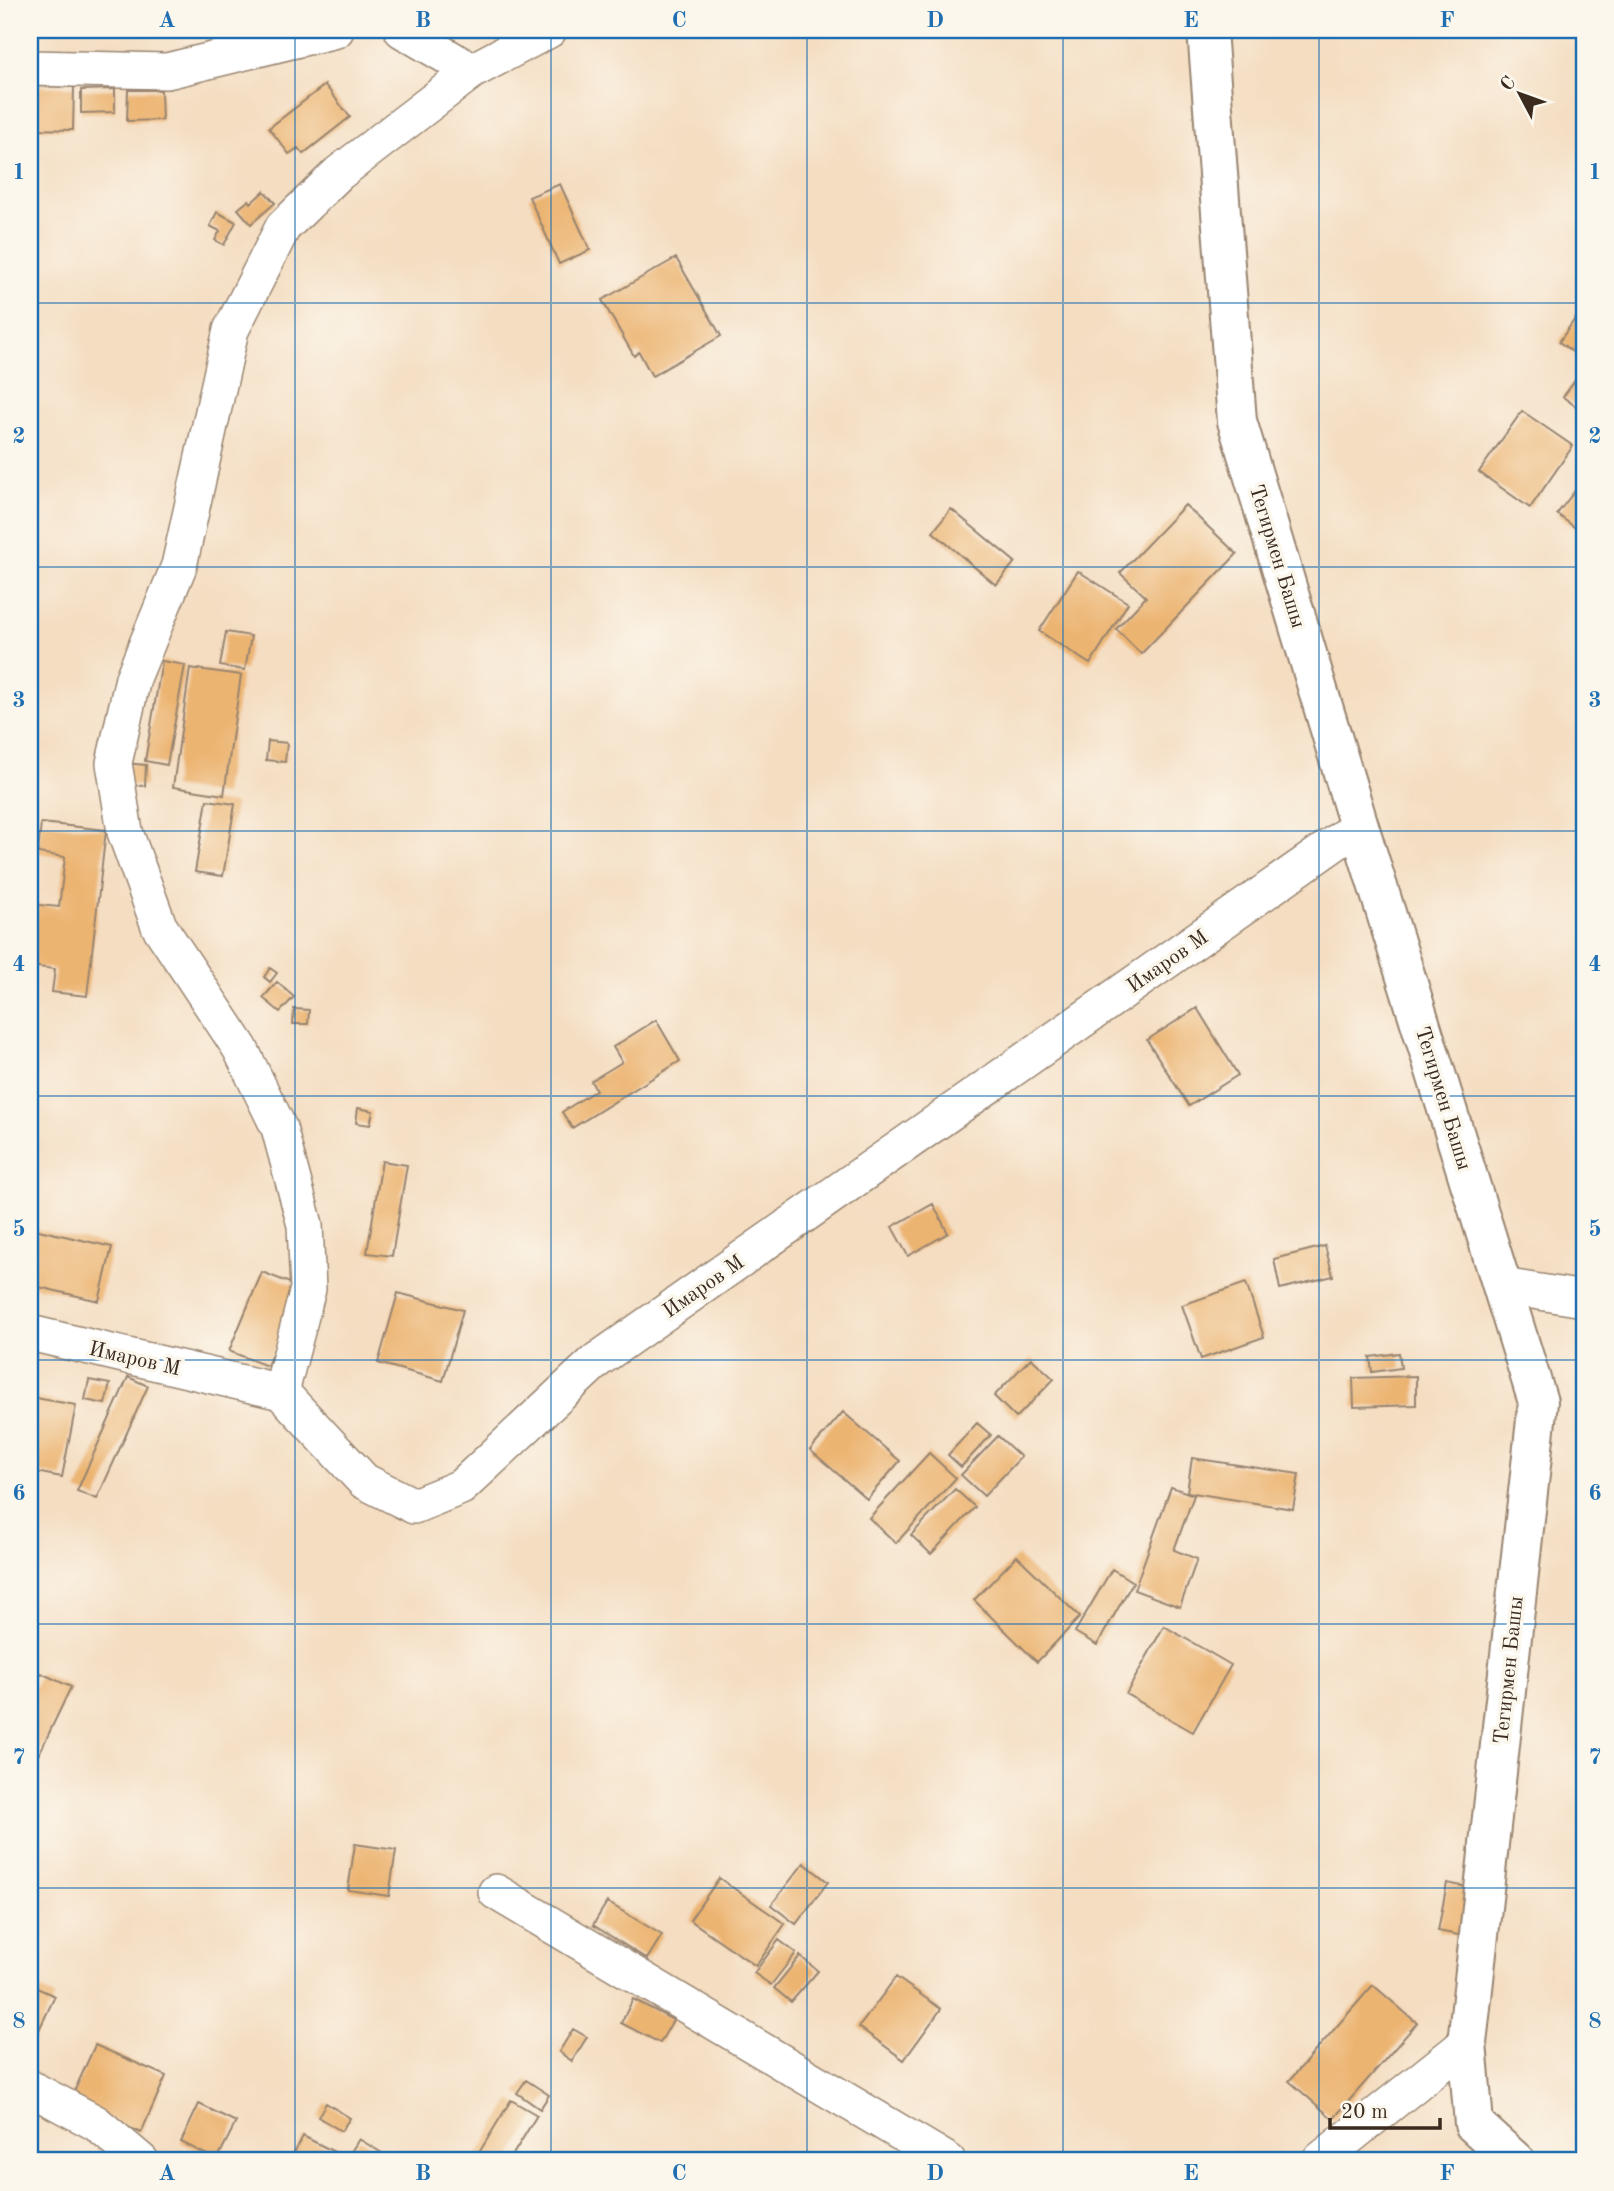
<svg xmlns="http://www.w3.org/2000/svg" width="1614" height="2191" viewBox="0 0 1614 2191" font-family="'Old Standard TT',serif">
<rect width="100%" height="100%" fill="#fbf7ec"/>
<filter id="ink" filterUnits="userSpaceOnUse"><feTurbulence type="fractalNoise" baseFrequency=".0143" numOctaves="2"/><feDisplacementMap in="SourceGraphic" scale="14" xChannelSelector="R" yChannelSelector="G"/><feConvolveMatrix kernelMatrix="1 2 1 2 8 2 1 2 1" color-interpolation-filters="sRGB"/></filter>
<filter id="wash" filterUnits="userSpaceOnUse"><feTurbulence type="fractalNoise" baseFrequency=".00686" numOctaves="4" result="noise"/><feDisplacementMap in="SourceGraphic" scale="28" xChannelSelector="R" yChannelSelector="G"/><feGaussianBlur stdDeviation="1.57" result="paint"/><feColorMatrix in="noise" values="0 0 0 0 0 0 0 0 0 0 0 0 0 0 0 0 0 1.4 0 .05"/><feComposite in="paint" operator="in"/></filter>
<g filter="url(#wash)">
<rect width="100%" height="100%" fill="#f4ddc1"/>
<g id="blocks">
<path fill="#ecb471" d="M 325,85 L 350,117 L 303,154 L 298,148 L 289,154 L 269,128 Z
M 30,86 L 74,87 L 73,130 L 30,129 Z
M 115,89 L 115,112 L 81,113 L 81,90 Z
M 128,90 L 161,90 L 162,120 L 127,121 Z
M 560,184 L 590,250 L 559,264 L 529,197 Z
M 264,191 L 275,203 L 251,224 L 238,209 L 249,200 L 251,203 Z
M 217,212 L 236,222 L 224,245 L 215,240 L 220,231 L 210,226 Z
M 676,258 L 721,336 L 652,376 L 639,352 L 634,356 L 602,300 Z
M 1584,306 L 1584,360 L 1559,342 Z
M 1584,368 L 1584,412 L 1563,397 Z
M 1522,411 L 1573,446 L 1530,508 L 1479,472 Z
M 1584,479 L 1584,528 L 1581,532 L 1557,514 Z
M 1185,505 L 1237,554 L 1141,654 L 1116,629 L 1146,597 L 1120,573 Z
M 951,509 L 1015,562 L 996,585 L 933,532 Z
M 1078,571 L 1128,603 L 1090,664 L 1039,631 Z
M 226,632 L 251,636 L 245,670 L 220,666 Z
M 162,661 L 185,665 L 167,765 L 145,761 Z
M 190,668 L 241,675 L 224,795 L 173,787 Z
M 268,741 L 287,743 L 285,762 L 266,760 Z
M 124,763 L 146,765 L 145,786 L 122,784 Z
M 207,800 L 235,804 L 223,876 L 195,872 Z
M 41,823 L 106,830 L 87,996 L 52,992 L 55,969 L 30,966 L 30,904 L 59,907 L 65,857 L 38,853 Z
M 270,968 L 277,973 L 270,982 L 264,977 Z
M 277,982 L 294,997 L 280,1012 L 263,998 Z
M 1197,1008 L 1238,1075 L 1189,1106 L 1147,1040 Z
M 294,1009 L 309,1010 L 308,1024 L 293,1024 Z
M 656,1020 L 680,1061 L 572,1128 L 562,1112 L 596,1090 L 591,1081 L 622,1062 L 613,1047 Z
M 358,1108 L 373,1111 L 370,1125 L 356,1123 Z
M 382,1161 L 407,1165 L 392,1256 L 367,1253 Z
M 933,1204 L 948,1233 L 908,1256 L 892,1227 Z
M 30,1228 L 112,1247 L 99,1301 L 30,1285 Z
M 1325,1246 L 1333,1276 L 1280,1289 L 1274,1259 Z
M 262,1272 L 300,1287 L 267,1366 L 229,1351 Z
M 1246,1283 L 1264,1337 L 1201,1359 L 1182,1305 Z
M 398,1293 L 463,1310 L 443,1381 L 378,1363 Z
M 1399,1353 L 1401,1368 L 1372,1372 L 1370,1357 Z
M 1031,1358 L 1054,1379 L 1016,1418 L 994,1396 Z
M 1416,1376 L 1416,1405 L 1354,1407 L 1353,1378 Z
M 128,1377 L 148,1386 L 97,1499 L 77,1491 Z
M 89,1380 L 110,1384 L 105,1404 L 85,1400 Z
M 30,1397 L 76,1405 L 62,1477 L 30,1471 Z
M 843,1412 L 900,1461 L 867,1499 L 810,1450 Z
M 977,1423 L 991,1435 L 961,1467 L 948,1455 Z
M 998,1436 L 1021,1457 L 984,1496 L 961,1475 Z
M 929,1453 L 956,1478 L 896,1543 L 869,1518 Z
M 1192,1458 L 1299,1474 L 1293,1509 L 1187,1492 Z
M 1171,1487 L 1194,1495 L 1174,1550 L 1197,1559 L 1180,1607 L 1134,1590 Z
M 955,1489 L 975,1507 L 931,1554 L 911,1535 Z
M 1017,1556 L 1080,1617 L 1037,1662 L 974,1600 Z
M 1112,1569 L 1133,1582 L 1097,1645 L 1075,1632 Z
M 1164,1626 L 1231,1665 L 1193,1732 L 1126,1694 Z
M 41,1673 L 71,1687 L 39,1754 L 30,1749 L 30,1696 Z
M 355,1844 L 396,1850 L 389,1896 L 348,1890 Z
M 804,1863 L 828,1882 L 796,1924 L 771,1905 Z
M 719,1878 L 785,1924 L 756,1966 L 690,1920 Z
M 1447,1883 L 1477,1889 L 1468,1937 L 1438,1931 Z
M 607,1902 L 662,1935 L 647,1959 L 593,1925 Z
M 779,1940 L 796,1953 L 771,1985 L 754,1973 Z
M 800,1956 L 818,1971 L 791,2002 L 774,1988 Z
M 896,1977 L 941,2009 L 904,2060 L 859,2027 Z
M 30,1985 L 55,1996 L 30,2049 Z
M 1373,1985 L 1417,2023 L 1333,2119 L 1289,2081 Z
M 633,1999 L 673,2020 L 660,2043 L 621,2023 Z
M 573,2029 L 587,2037 L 572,2061 L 559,2052 Z
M 95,2045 L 166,2076 L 141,2133 L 70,2101 Z
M 526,2080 L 549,2095 L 540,2109 L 517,2093 Z
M 511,2100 L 537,2115 L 509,2161 L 474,2161 Z
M 326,2103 L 350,2118 L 341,2131 L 318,2117 Z
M 199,2104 L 236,2122 L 217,2160 L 181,2142 Z
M 303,2136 L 352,2161 L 290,2161 Z
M 359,2139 L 382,2153 L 377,2161 L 366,2161 L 351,2152 Z"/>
</g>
</g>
<g filter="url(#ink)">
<use href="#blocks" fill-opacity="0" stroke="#988470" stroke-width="2"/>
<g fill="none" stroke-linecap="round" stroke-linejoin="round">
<g stroke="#988470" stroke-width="38">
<path id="street" d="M 402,30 L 472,71
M 30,68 L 167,71 L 336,30
M 1502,1286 L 1584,1299
M 30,1333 L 281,1392 L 364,1481 L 414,1506 L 461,1487 L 596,1361 L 1359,826
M 281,1392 L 308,1289 L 305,1225 L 279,1128 L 240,1048 L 159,926 L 125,832 L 114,763 L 133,678 L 179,566 L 231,330 L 283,227 L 339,173 L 472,71 L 549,30
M 496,1892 L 948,2161
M 30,2088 L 96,2123 L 141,2161
M 1319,2161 L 1467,2043"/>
</g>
<g stroke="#988470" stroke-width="42">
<path id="secondary" d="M 1207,30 L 1237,421 L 1359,826 L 1538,1402 L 1467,2043 L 1474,2124 L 1515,2161"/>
</g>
<use href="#street" stroke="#fff" stroke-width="35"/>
<use href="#secondary" stroke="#fff" stroke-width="38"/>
</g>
</g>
<path fill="none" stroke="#1f6fb2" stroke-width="2" stroke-opacity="0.55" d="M 295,30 L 295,2161M 551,30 L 551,2161M 807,30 L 807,2161M 1063,30 L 1063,2161M 1319,30 L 1319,2161M 30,303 L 1584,303M 30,567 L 1584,567M 30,831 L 1584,831M 30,1096 L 1584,1096M 30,1360 L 1584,1360M 30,1624 L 1584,1624M 30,1888 L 1584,1888"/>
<g text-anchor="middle" stroke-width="7" stroke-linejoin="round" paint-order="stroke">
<g font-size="21" fill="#3b2a1e" stroke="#fbf7ec">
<text transform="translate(1278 556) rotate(73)" y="7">Тегирмен Башы</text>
<text transform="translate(1167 961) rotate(-35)" y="7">Имаров М</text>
<text transform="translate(1444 1098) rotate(73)" y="7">Тегирмен Башы</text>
<text transform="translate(703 1286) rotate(-35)" y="7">Имаров М</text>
<text transform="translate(135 1358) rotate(13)" y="7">Имаров М</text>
<text transform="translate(1508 1670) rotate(-84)" y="7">Тегирмен Башы</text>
</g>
</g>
<rect width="1614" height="2191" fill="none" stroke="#fbf7ec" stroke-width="77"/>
<g transform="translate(1520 94) rotate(311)" stroke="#fbf7ec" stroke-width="5" paint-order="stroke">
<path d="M0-5L12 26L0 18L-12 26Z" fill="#3b2a1e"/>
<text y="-10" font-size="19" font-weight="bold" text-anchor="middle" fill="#3b2a1e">С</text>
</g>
<path d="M1330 2118v10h110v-10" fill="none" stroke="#3b2a1e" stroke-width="3.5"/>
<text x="1341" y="2118" font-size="21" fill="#3b2a1e" stroke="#fbf7ec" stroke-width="5" paint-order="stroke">20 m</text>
<rect x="38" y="38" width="1538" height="2114" fill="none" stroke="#1f6fb2" stroke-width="2.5"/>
<g font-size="23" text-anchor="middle" font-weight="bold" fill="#1f6fb2">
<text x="167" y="27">A</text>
<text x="423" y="27">B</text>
<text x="679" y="27">C</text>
<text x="935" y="27">D</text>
<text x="1191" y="27">E</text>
<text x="1447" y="27">F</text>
<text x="19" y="179">1</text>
<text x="1595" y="179">1</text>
<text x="19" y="443">2</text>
<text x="1595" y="443">2</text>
<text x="19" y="707">3</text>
<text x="1595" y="707">3</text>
<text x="19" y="971">4</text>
<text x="1595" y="971">4</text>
<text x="19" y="1236">5</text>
<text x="1595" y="1236">5</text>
<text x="19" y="1500">6</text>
<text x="1595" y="1500">6</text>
<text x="19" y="1764">7</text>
<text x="1595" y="1764">7</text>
<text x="19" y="2028">8</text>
<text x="1595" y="2028">8</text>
<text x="167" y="2180">A</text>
<text x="423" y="2180">B</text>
<text x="679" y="2180">C</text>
<text x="935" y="2180">D</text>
<text x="1191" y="2180">E</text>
<text x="1447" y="2180">F</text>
</g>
</svg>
